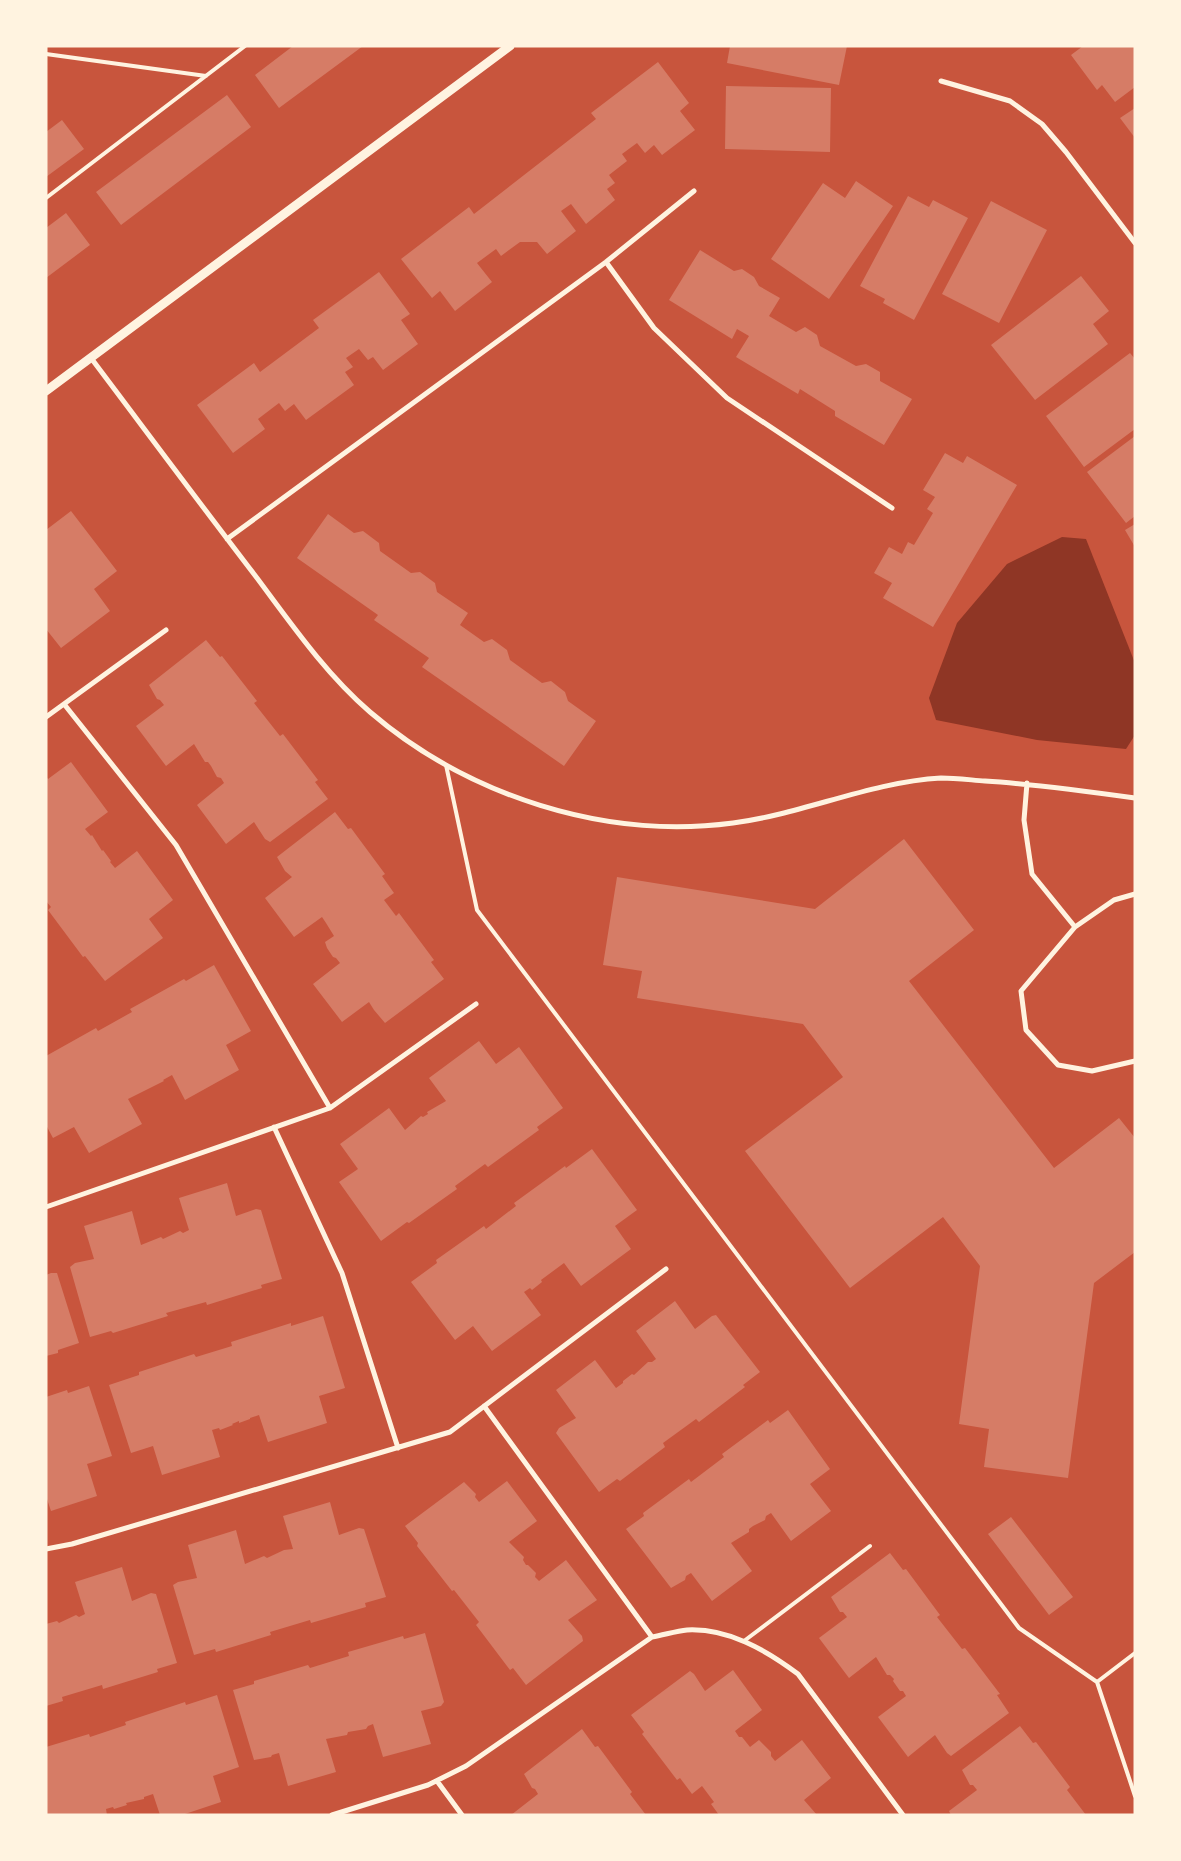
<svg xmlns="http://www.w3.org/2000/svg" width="1181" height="1861" viewBox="0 0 1181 1861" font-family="'Work Sans',sans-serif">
<rect width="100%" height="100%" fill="#c8553d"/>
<path fill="#8f3625" d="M 1062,537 L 1086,539 L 1135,663 L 1135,735 L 1126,749 L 1037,740 L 936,720 L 929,698 L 957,623 L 1007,564 Z"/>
<path fill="#d67c66" d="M 293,46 L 363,46 L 279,108 L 255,75 Z
M 730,46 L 847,46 L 839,85 L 727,63 Z
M 1083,46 L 1135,46 L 1135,87 L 1115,102 L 1102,85 L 1097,90 L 1071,55 Z
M 658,62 L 689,103 L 680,111 L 695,130 L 662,155 L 654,145 L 645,153 L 637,143 L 622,154 L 627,161 L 609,175 L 615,183 L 607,189 L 615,200 L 586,224 L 571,204 L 561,211 L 576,231 L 547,254 L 537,242 L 520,242 L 501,256 L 496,249 L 477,263 L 492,282 L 455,311 L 440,291 L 432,298 L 401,259 L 469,207 L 474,214 L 596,119 L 591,113 Z
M 726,86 L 831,88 L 830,152 L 725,149 Z
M 227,95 L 251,127 L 121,225 L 96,192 Z
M 1135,108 L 1135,138 L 1120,118 Z
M 62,120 L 84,149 L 46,177 L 46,132 Z
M 856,181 L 893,206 L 829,299 L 771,259 L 823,183 L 845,198 Z
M 908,196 L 929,207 L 933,200 L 968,218 L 914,320 L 883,303 L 885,299 L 860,286 Z
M 991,201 L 1047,230 L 999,323 L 942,294 Z
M 66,213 L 90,245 L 46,278 L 46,228 Z
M 700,250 L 734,271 L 742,269 L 754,277 L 759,286 L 780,298 L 769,316 L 796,332 L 805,327 L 817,335 L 820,346 L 856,366 L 866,364 L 880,372 L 880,381 L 912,399 L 884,445 L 835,416 L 835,411 L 800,389 L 798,394 L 736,357 L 749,336 L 737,329 L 732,339 L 669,300 Z
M 379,272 L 410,314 L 401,320 L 418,344 L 383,370 L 373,357 L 368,360 L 359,349 L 346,358 L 353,367 L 345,372 L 354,385 L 306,420 L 294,404 L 285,411 L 279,403 L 258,419 L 265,429 L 233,453 L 197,405 L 254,363 L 260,372 L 319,328 L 313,320 Z
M 1081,276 L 1109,311 L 1093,324 L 1108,344 L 1035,400 L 991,345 Z
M 1130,353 L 1135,359 L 1135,429 L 1084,467 L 1046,416 Z
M 1135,436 L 1135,516 L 1126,523 L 1087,472 Z
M 945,453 L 963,463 L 967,456 L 1017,485 L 933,627 L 883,598 L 892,583 L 874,573 L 889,547 L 902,554 L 908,542 L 914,545 L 933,513 L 927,509 L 935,497 L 923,490 Z
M 71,511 L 117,571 L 94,589 L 110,611 L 61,648 L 46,629 L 46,530 Z
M 328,514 L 354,533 L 363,531 L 379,543 L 380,551 L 411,573 L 420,572 L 435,583 L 437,592 L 468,613 L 460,625 L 484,642 L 492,639 L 507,650 L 510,660 L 542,683 L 551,681 L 565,692 L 568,701 L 596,721 L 564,766 L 422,667 L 429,658 L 374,620 L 378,615 L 297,558 Z
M 1135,524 L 1135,547 L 1125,530 Z
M 206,640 L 220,657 L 222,656 L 257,701 L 254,703 L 280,736 L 283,734 L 318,780 L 315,782 L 328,799 L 270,842 L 265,839 L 254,822 L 226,844 L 197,805 L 224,783 L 221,778 L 217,777 L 211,766 L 208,762 L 205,762 L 194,744 L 166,766 L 136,726 L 164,705 L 160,700 L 157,699 L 149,685 Z
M 71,762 L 108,812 L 85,829 L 91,836 L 92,835 L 102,851 L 103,850 L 111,861 L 110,862 L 115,868 L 137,851 L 173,900 L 149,919 L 163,938 L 105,981 L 85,956 L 83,957 L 48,910 L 51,907 L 46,901 L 46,776 L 48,779 Z
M 335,812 L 348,829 L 351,828 L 385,874 L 382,876 L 394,893 L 384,900 L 396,916 L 399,913 L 434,960 L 431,962 L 444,979 L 385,1023 L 374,1010 L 369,1002 L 342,1022 L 313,984 L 340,963 L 336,958 L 333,957 L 327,948 L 325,942 L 334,936 L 326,923 L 322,917 L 294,937 L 265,898 L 292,877 L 285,871 L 277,857 Z
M 904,839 L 974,930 L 909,981 L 1054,1168 L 1119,1118 L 1135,1138 L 1135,1252 L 1094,1283 L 1068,1478 L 984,1467 L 989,1429 L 959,1424 L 980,1266 L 943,1217 L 850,1288 L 745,1151 L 843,1077 L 803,1024 L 637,998 L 642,971 L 603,965 L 617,877 L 815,909 Z
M 214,965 L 251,1031 L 226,1045 L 239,1070 L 185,1100 L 172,1075 L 163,1080 L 164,1081 L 128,1099 L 142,1124 L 89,1153 L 74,1127 L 53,1138 L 46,1125 L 46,1056 L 96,1028 L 98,1031 L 132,1012 L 130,1009 L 184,979 L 186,981 Z
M 479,1041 L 496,1064 L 519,1047 L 563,1108 L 537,1127 L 539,1130 L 488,1167 L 485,1164 L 455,1186 L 457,1189 L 409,1223 L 407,1222 L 381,1241 L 339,1182 L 358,1169 L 340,1144 L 389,1108 L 405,1130 L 421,1116 L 423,1117 L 428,1114 L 427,1112 L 446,1101 L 429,1078 Z
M 592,1149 L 637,1210 L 615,1226 L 631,1249 L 581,1286 L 564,1263 L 541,1280 L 542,1282 L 532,1290 L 530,1288 L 524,1292 L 541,1315 L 492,1351 L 473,1326 L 455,1340 L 411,1282 L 437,1263 L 436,1260 L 484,1226 L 486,1229 L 516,1206 L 514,1203 L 565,1166 L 566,1168 Z
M 227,1183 L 236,1216 L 256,1209 L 261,1210 L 282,1279 L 261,1285 L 262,1288 L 207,1305 L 206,1302 L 166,1313 L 168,1316 L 113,1333 L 111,1331 L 90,1337 L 70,1267 L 75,1263 L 94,1259 L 84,1226 L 132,1211 L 141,1245 L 161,1237 L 163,1239 L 180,1231 L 183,1233 L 189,1230 L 179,1198 Z
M 51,1273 L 57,1273 L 79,1343 L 58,1350 L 58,1353 L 46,1356 L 46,1275 Z
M 675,1301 L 695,1329 L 712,1316 L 716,1315 L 760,1372 L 743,1385 L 745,1387 L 699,1422 L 696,1419 L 663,1443 L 665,1447 L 620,1481 L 617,1479 L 599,1492 L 556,1433 L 559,1428 L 576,1418 L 556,1390 L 595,1360 L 616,1388 L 623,1383 L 623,1381 L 632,1374 L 634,1375 L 648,1362 L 652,1362 L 656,1359 L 636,1331 Z
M 323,1316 L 345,1388 L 319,1396 L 327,1423 L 268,1442 L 259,1415 L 250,1418 L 250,1419 L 239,1423 L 239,1421 L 232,1424 L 233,1425 L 220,1430 L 219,1428 L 212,1430 L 220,1457 L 162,1475 L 153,1446 L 131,1453 L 109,1385 L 139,1375 L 139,1372 L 194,1354 L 196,1357 L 232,1346 L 231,1342 L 291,1323 L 291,1326 Z
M 89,1386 L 112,1456 L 87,1464 L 97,1496 L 51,1511 L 46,1496 L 46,1397 L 67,1390 L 68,1393 Z
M 788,1410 L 830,1469 L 810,1484 L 831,1511 L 791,1541 L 771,1513 L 766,1516 L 765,1520 L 753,1526 L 749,1529 L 749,1532 L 731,1543 L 752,1571 L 712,1601 L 691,1573 L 686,1576 L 685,1580 L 671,1588 L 626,1529 L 644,1516 L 643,1513 L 689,1479 L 691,1482 L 724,1457 L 722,1454 L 768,1420 L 770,1423 Z
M 507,1481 L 537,1521 L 509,1542 L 524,1557 L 523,1560 L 526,1565 L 528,1565 L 536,1573 L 535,1577 L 539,1581 L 566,1560 L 597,1600 L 568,1620 L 582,1636 L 583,1641 L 526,1685 L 513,1668 L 510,1670 L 476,1625 L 479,1622 L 454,1590 L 452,1591 L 417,1546 L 418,1543 L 405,1526 L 464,1482 L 476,1494 L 475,1497 L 479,1502 Z
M 330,1502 L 339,1535 L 359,1528 L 364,1529 L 386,1597 L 365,1603 L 366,1607 L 311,1623 L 310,1620 L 270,1632 L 271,1635 L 216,1652 L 215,1649 L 194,1655 L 173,1585 L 178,1582 L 197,1578 L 188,1545 L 236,1530 L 245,1564 L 264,1556 L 267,1558 L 284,1550 L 293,1549 L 283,1516 Z
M 1011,1517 L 1073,1597 L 1049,1615 L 988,1534 Z
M 890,1553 L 903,1570 L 906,1569 L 940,1615 L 937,1617 L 962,1649 L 965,1648 L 1000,1694 L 997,1695 L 1009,1713 L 951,1756 L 947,1753 L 935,1735 L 908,1757 L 878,1717 L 906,1696 L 903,1691 L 900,1691 L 893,1681 L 894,1679 L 890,1675 L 887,1675 L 876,1657 L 849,1678 L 819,1638 L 847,1617 L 843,1612 L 840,1612 L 831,1597 Z
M 122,1567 L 132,1601 L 151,1593 L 156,1594 L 177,1663 L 157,1669 L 158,1672 L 103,1689 L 102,1685 L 62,1697 L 63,1701 L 46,1706 L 46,1624 L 57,1621 L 59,1623 L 76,1615 L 79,1617 L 85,1614 L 75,1582 Z
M 425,1633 L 444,1702 L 441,1706 L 421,1711 L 431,1744 L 383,1757 L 373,1724 L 368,1726 L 366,1729 L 348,1732 L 347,1735 L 326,1739 L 336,1772 L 288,1786 L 279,1753 L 272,1755 L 271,1757 L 254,1760 L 233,1690 L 254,1684 L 254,1681 L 308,1665 L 310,1668 L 349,1656 L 348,1652 L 403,1636 L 404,1639 Z
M 733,1670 L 762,1710 L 735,1731 L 739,1737 L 742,1737 L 750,1747 L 759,1740 L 771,1752 L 771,1756 L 775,1761 L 802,1740 L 831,1778 L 804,1800 L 817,1815 L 719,1815 L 711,1804 L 714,1802 L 702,1786 L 692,1794 L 680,1778 L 677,1780 L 642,1734 L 644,1732 L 631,1715 L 690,1671 L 694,1674 L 705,1691 Z
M 217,1695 L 239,1767 L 213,1776 L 221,1802 L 182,1815 L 160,1815 L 153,1794 L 144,1797 L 144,1799 L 126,1803 L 127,1805 L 114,1809 L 113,1807 L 106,1809 L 107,1815 L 46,1815 L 46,1747 L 89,1734 L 90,1737 L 126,1725 L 125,1722 L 185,1702 L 186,1705 Z
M 1020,1726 L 1033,1743 L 1036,1742 L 1070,1787 L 1067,1790 L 1086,1815 L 951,1815 L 949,1811 L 977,1790 L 973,1785 L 970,1785 L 962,1770 Z
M 582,1729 L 595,1747 L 598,1746 L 632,1792 L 630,1794 L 646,1815 L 511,1815 L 538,1794 L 535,1789 L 532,1788 L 524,1774 Z"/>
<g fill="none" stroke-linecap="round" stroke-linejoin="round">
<path stroke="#fff3e0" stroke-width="4" d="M 46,54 L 206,76
M 46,198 L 245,46
M 446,765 L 477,910 L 1019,1628 L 1097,1682 L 1135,1796
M 744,1641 L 870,1546
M 1097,1682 L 1135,1653"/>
<path stroke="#fff3e0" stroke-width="5" d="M 941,81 L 1010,101 L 1042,124 L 1066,152 L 1135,243
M 606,262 L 654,328 L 727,398 L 892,508
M 91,358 C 146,431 201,505 257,578 C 292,625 326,674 370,712 C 468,796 605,840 733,823 C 803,814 870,782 941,778 C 955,778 971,780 985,781 C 1035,784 1085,791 1135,798
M 227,539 L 606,262 L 694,191
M 64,704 L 176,845 L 330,1108
M 46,717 L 166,630
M 1027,783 L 1024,820 L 1032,874 L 1075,927 L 1021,991 L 1026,1030 L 1058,1065 L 1092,1071 L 1135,1061
M 1075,927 L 1114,900 L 1135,894
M 274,1127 L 342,1273 L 398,1448
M 46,1207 L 330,1108 L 476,1004
M 484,1406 L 652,1637
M 46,1549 L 72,1544 L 450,1432 L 666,1269
M 437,1781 L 462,1815
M 332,1815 L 428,1785 L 466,1766 L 652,1637 C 664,1635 676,1631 687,1630 C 728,1628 766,1650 798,1674 L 903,1815"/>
<path stroke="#fff3e0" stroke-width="9" d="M 46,391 L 510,46"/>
</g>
<rect width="1181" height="1861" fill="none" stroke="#fff3e0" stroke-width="95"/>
</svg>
